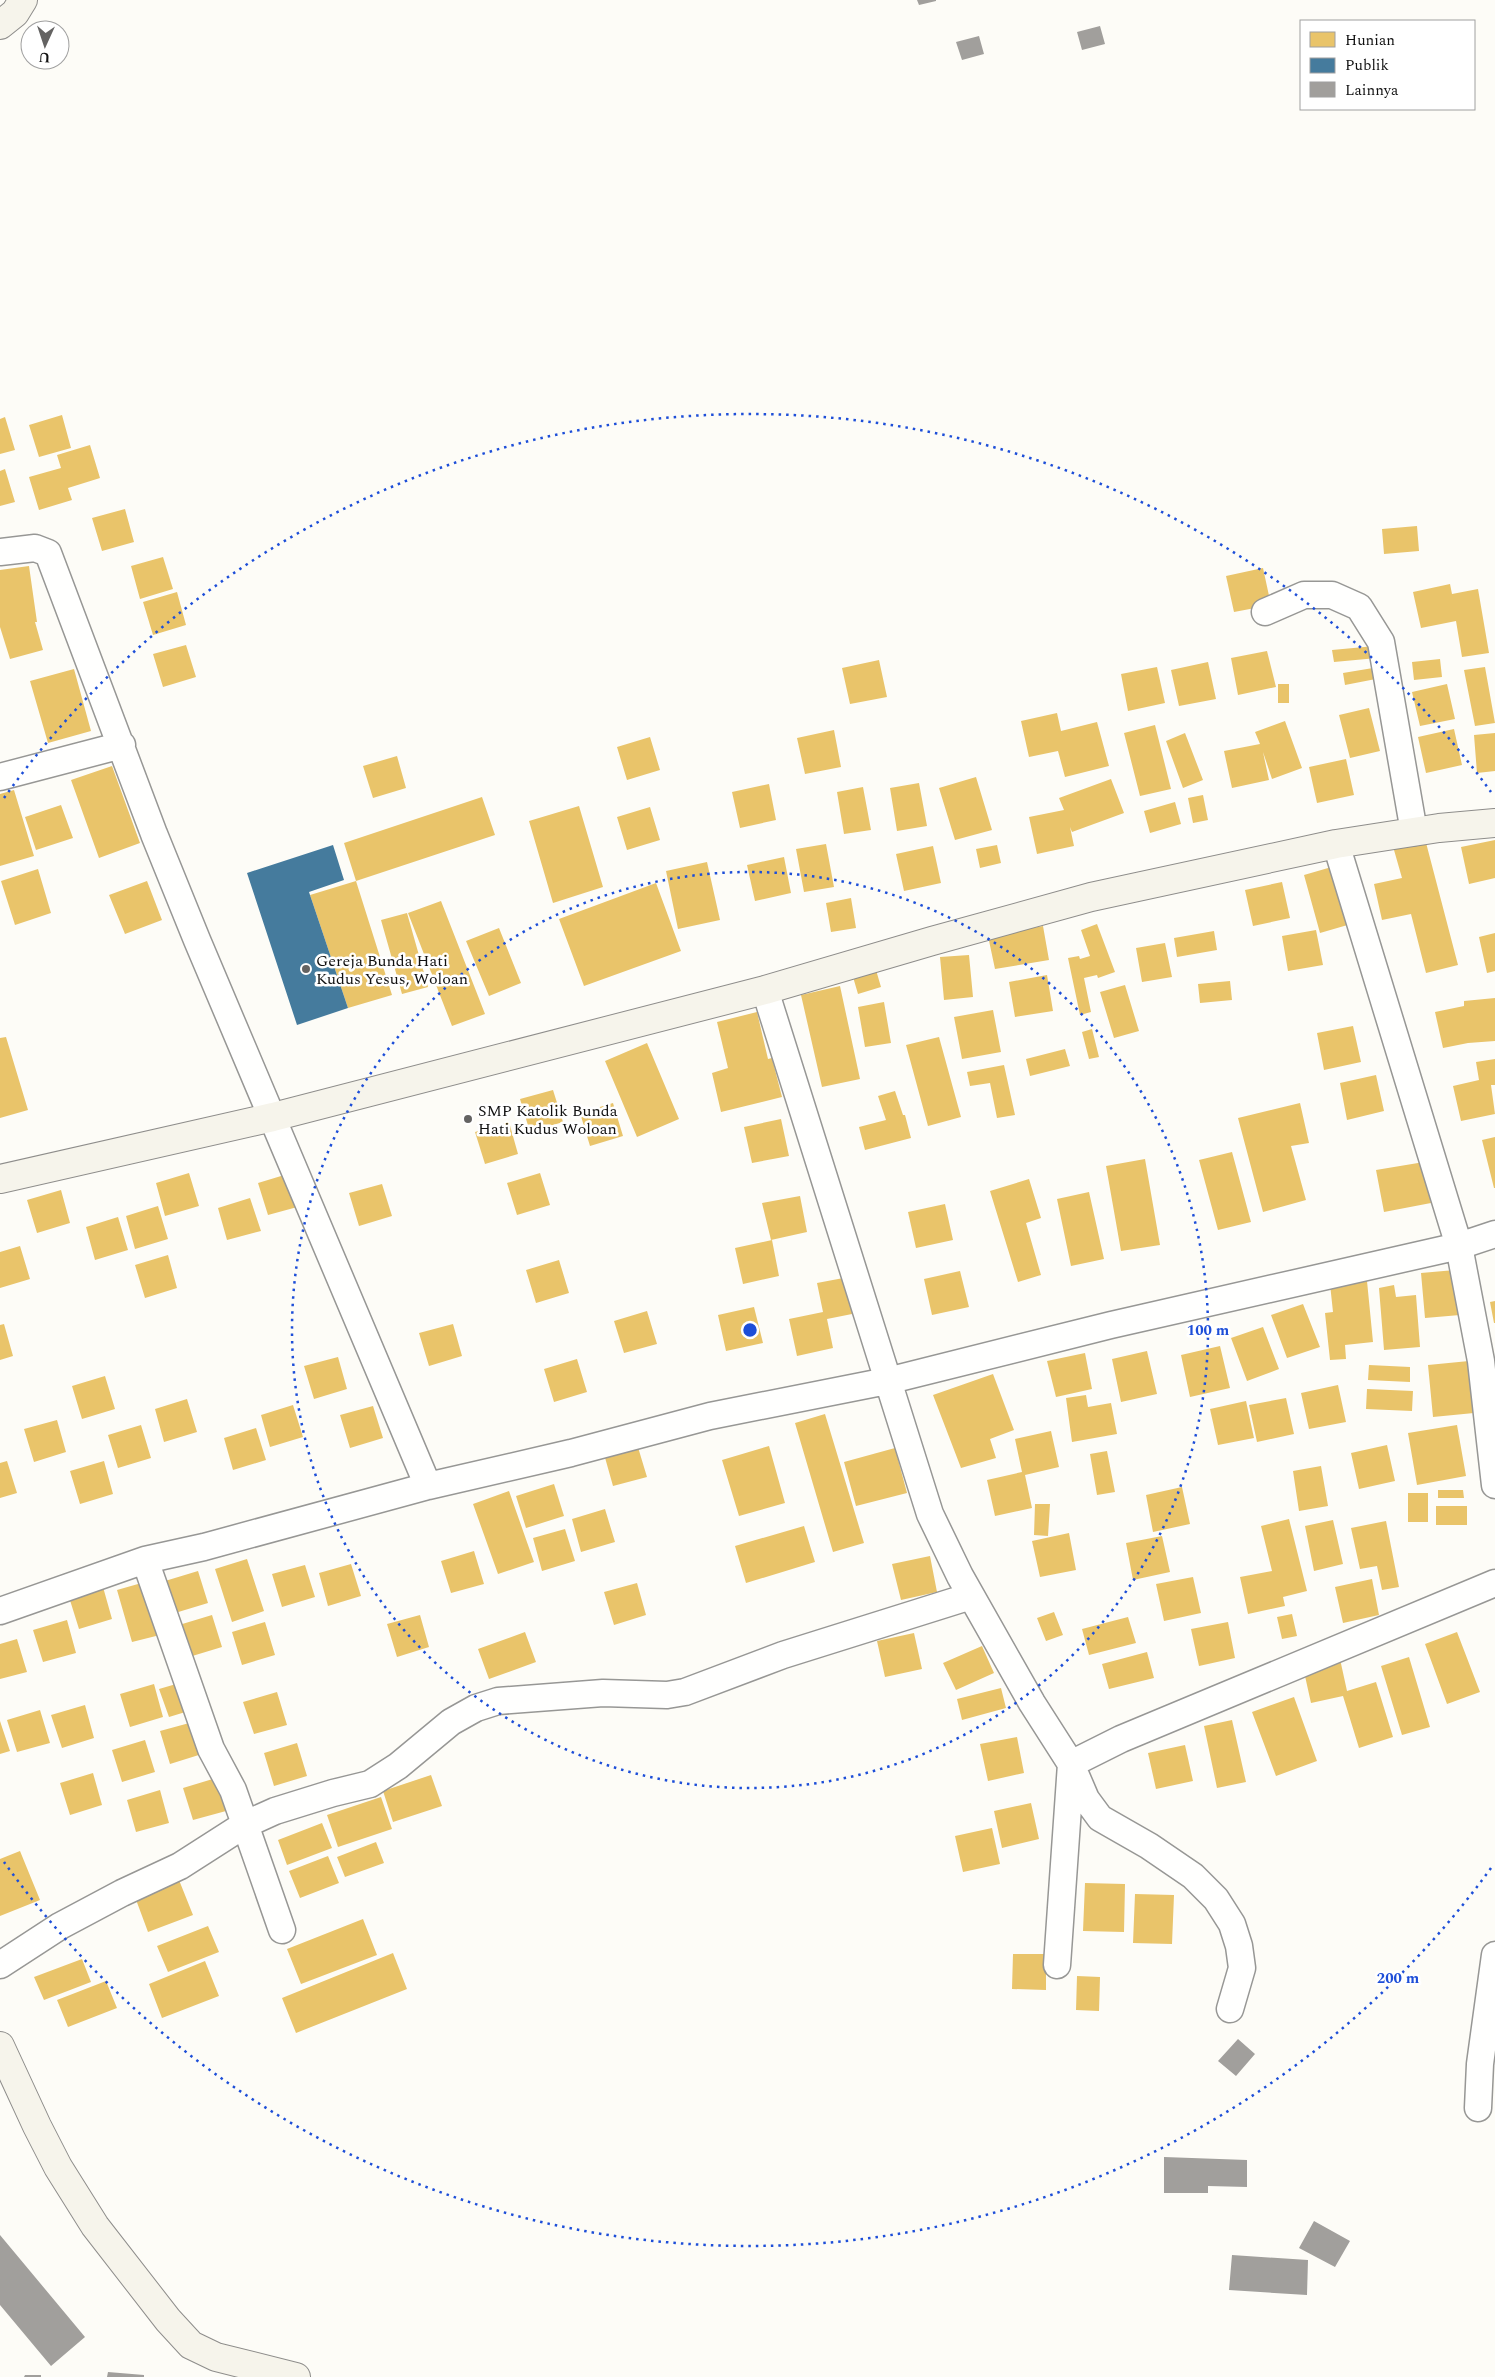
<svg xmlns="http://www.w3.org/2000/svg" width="1495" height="2377" viewBox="0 0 1495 2377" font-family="Spectral,serif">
<rect width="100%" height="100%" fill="#fdfcf7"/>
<path fill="#e9c46a" d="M 62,415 L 71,448 L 39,457 L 29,425 Z
M 5,417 L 15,450 L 0,454 L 0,419 Z
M 90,445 L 100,478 L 68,488 L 72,500 L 39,510 L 29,477 L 61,468 L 57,455 Z
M 5,469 L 15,502 L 0,506 L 0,471 Z
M 125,509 L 134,542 L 102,551 L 92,518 Z
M 1417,526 L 1419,551 L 1384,554 L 1382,529 Z
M 163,557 L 173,589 L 140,599 L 131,566 Z
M 29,566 L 37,622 L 35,622 L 43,650 L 10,659 L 0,627 L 0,570 Z
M 1263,568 L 1271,605 L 1234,612 L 1226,576 Z
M 1450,584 L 1452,594 L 1478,589 L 1489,653 L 1462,657 L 1456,621 L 1421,628 L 1413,592 Z
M 177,592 L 186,625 L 153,635 L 143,602 Z
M 186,645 L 196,677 L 163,687 L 153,654 Z
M 1375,646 L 1377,658 L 1334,662 L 1332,650 Z
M 1267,651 L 1276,687 L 1238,695 L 1231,658 Z
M 1440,659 L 1442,677 L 1414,680 L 1412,662 Z
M 879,660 L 887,697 L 850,704 L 842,668 Z
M 1208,662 L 1216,699 L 1179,706 L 1171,670 Z
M 1157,667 L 1165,703 L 1128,711 L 1121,674 Z
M 1379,667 L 1381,678 L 1345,685 L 1343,673 Z
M 1485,667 L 1495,723 L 1475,726 L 1464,670 Z
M 74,669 L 91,731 L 48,743 L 30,681 Z
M 1278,684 L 1289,684 L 1289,703 L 1278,703 Z
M 1447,684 L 1455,719 L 1420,726 L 1412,692 Z
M 1369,708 L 1380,751 L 1350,758 L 1339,715 Z
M 1057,713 L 1061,731 L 1097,722 L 1109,766 L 1065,777 L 1058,751 L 1029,757 L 1021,721 Z
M 1285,721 L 1302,768 L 1272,779 L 1263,752 L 1269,780 L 1232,788 L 1224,751 L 1260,744 L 1255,732 Z
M 1155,725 L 1171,789 L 1140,796 L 1124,733 Z
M 1454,729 L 1462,765 L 1426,773 L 1418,737 Z
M 834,730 L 841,767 L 805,774 L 797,738 Z
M 1185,733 L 1203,780 L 1183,788 L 1166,741 Z
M 1495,733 L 1495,771 L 1477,773 L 1474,735 Z
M 650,737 L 660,770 L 627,780 L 617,747 Z
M 397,756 L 406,788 L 373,798 L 363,766 Z
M 1346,759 L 1354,795 L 1317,803 L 1309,767 Z
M 112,766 L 140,843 L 99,858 L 71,780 Z
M 976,777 L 992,830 L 955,840 L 939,788 Z
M 1111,779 L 1124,813 L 1072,832 L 1070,827 L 1074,846 L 1037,854 L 1029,817 L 1064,810 L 1059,798 Z
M 919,783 L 927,826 L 897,831 L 890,788 Z
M 769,784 L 776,820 L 740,828 L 732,792 Z
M 863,787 L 871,830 L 844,834 L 837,792 Z
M 14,790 L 34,856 L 0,866 L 0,794 Z
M 1203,795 L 1208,820 L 1193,823 L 1188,798 Z
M 482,797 L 495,835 L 356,881 L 344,843 Z
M 1175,802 L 1181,824 L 1150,833 L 1144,811 Z
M 61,805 L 73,838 L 36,850 L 25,817 Z
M 579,806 L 603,887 L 553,903 L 529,821 Z
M 650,807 L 660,840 L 627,850 L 617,817 Z
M 1424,835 L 1458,965 L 1426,973 L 1411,914 L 1382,920 L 1374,884 L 1402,878 L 1392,843 Z
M 1495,840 L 1495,878 L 1469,884 L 1461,847 Z
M 826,844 L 834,887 L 804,892 L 796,849 Z
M 997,845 L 1001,863 L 980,868 L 976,849 Z
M 933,846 L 941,883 L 904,891 L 896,854 Z
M 784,857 L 791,893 L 755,901 L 747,865 Z
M 707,862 L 720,920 L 678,929 L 666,871 Z
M 1335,866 L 1351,924 L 1320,933 L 1304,875 Z
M 38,869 L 51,913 L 15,925 L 1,881 Z
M 147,881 L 162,920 L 125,934 L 109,895 Z
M 356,881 L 392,995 L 348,1008 L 310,895 Z
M 1282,882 L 1290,918 L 1253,926 L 1245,890 Z
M 656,883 L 681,951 L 584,986 L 559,919 Z
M 851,898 L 856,928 L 831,932 L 826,903 Z
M 441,901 L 485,1014 L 452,1026 L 408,913 Z
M 407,913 L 428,987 L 402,994 L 381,920 Z
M 1097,924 L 1115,972 L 1098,978 L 1097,975 L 1084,978 L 1091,1012 L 1080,1015 L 1068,958 L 1079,956 L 1080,959 L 1090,956 L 1081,930 Z
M 1043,926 L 1049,960 L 995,969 L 988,936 Z
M 499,928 L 521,983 L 489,996 L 466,941 Z
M 1316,930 L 1323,965 L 1288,971 L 1282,936 Z
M 1214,931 L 1217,950 L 1177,957 L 1174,938 Z
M 1495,933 L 1495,971 L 1487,973 L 1479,937 Z
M 1165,943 L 1172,977 L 1142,982 L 1136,948 Z
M 969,955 L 973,997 L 944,1000 L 940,957 Z
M 876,970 L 881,987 L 858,994 L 853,977 Z
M 1047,975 L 1053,1011 L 1015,1017 L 1009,982 Z
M 1230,981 L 1232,1000 L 1200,1003 L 1198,984 Z
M 1125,985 L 1139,1031 L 1114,1038 L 1100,992 Z
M 840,986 L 860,1079 L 822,1087 L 801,995 Z
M 1495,998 L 1495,1041 L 1468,1043 L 1443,1048 L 1435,1012 L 1464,1006 L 1464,1001 Z
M 884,1002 L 891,1043 L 865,1047 L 858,1007 Z
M 993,1010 L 1001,1052 L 962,1059 L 954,1017 Z
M 757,1012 L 768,1059 L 772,1058 L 782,1097 L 721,1112 L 712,1073 L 728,1068 L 717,1022 Z
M 1353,1026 L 1361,1062 L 1324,1070 L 1317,1033 Z
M 1092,1029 L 1099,1057 L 1089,1059 L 1082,1032 Z
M 6,1037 L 28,1110 L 0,1118 L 0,1038 Z
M 939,1037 L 961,1117 L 928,1126 L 906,1045 Z
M 647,1043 L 679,1119 L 637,1137 L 605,1061 Z
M 1065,1049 L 1070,1066 L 1030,1076 L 1026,1059 Z
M 1495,1059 L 1495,1085 L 1491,1085 L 1495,1114 L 1461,1121 L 1453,1086 L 1479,1080 L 1476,1062 Z
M 1004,1065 L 1015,1115 L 997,1118 L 990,1083 L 970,1086 L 967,1072 Z
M 1376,1075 L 1384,1111 L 1347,1120 L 1340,1083 Z
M 553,1090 L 563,1122 L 530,1132 L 520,1099 Z
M 895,1091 L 903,1115 L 905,1115 L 911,1138 L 865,1150 L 859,1127 L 886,1120 L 878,1096 Z
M 613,1103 L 623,1136 L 590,1146 L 580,1113 Z
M 1300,1103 L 1309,1143 L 1291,1146 L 1306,1200 L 1263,1212 L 1238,1118 Z
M 781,1119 L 789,1156 L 752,1163 L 744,1127 Z
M 509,1122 L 518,1154 L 485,1164 L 475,1132 Z
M 1495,1137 L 1495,1188 L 1494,1188 L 1482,1140 Z
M 1232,1152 L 1251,1222 L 1218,1230 L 1199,1160 Z
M 1145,1159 L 1160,1245 L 1121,1251 L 1106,1166 Z
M 1424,1162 L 1431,1203 L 1384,1212 L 1376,1170 Z
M 189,1173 L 199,1206 L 165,1216 L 156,1183 Z
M 291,1173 L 301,1206 L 268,1215 L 258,1183 Z
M 540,1173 L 550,1205 L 517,1215 L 507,1183 Z
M 1029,1179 L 1041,1218 L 1026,1223 L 1041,1275 L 1018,1282 L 990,1191 Z
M 382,1184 L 392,1216 L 359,1226 L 349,1193 Z
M 61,1190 L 70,1223 L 37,1233 L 27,1200 Z
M 1089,1192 L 1104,1259 L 1071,1266 L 1057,1199 Z
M 800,1196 L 807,1232 L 771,1240 L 762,1203 Z
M 250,1198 L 261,1231 L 227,1240 L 218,1208 Z
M 945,1204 L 953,1240 L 916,1248 L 908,1212 Z
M 158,1206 L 168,1239 L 135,1249 L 126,1216 Z
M 118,1217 L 128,1250 L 95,1260 L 86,1227 Z
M 772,1240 L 779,1276 L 743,1284 L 735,1248 Z
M 20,1246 L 30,1279 L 0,1288 L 0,1252 Z
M 168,1255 L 177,1288 L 145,1298 L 135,1265 Z
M 559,1260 L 569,1293 L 536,1303 L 526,1270 Z
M 1455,1270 L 1460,1315 L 1425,1318 L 1421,1273 Z
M 960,1271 L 969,1307 L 932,1315 L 924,1279 Z
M 854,1276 L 862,1312 L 827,1319 L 833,1348 L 797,1356 L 789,1319 L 823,1312 L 817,1283 Z
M 1367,1281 L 1373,1342 L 1345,1345 L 1346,1359 L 1330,1360 L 1325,1313 L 1333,1312 L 1330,1284 Z
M 1394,1285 L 1396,1297 L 1416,1295 L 1420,1347 L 1384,1350 L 1379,1288 Z
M 1495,1301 L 1495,1323 L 1494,1323 L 1490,1302 Z
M 1303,1304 L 1320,1347 L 1287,1358 L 1271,1315 Z
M 754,1307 L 763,1343 L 726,1351 L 718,1315 Z
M 647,1311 L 657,1344 L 624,1353 L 614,1321 Z
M 4,1324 L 13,1356 L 0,1360 L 0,1325 Z
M 453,1324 L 462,1356 L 429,1366 L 419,1333 Z
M 1263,1327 L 1279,1369 L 1247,1381 L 1231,1338 Z
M 1220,1346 L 1230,1388 L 1190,1397 L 1181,1355 Z
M 1147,1351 L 1157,1394 L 1121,1402 L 1112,1359 Z
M 1085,1353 L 1092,1389 L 1056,1397 L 1047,1361 Z
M 338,1357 L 347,1389 L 314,1399 L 304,1366 Z
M 577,1359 L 587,1392 L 554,1402 L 544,1369 Z
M 1469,1361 L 1474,1413 L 1433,1417 L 1428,1365 Z
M 1369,1365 L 1410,1367 L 1410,1382 L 1368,1380 Z
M 993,1374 L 1014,1430 L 990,1439 L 996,1458 L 961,1468 L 933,1395 Z
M 105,1376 L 115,1409 L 82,1419 L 72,1386 Z
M 1338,1385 L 1346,1422 L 1309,1429 L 1301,1393 Z
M 1367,1389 L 1413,1391 L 1412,1411 L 1366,1409 Z
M 1086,1395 L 1088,1407 L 1111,1403 L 1117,1434 L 1072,1442 L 1066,1398 Z
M 1286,1398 L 1294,1434 L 1257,1442 L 1249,1405 Z
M 187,1399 L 197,1432 L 164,1442 L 155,1409 Z
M 1246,1401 L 1254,1438 L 1218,1445 L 1210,1409 Z
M 293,1405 L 303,1437 L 270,1447 L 261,1415 Z
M 373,1406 L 383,1438 L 350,1448 L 340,1415 Z
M 825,1414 L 864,1543 L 833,1552 L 795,1423 Z
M 57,1420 L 66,1452 L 34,1462 L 24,1429 Z
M 141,1425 L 151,1458 L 118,1468 L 108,1435 Z
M 1457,1425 L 1466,1476 L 1417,1485 L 1408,1433 Z
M 256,1428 L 266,1460 L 233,1470 L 224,1438 Z
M 1051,1431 L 1059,1467 L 1025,1475 L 1032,1508 L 995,1516 L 987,1480 L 1022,1472 L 1015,1439 Z
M 637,1444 L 647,1477 L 613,1486 L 604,1454 Z
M 1387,1445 L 1395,1481 L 1359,1489 L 1351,1453 Z
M 769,1446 L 785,1503 L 739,1516 L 722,1460 Z
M 895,1448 L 907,1493 L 856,1506 L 844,1462 Z
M 1107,1451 L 1115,1492 L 1097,1495 L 1090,1454 Z
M 7,1461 L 17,1493 L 0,1498 L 0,1463 Z
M 104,1461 L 113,1494 L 80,1504 L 70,1471 Z
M 1321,1466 L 1328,1506 L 1299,1511 L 1293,1471 Z
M 554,1484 L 564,1516 L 526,1528 L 516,1496 Z
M 1182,1487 L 1190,1524 L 1153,1532 L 1146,1495 Z
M 1438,1490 L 1463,1490 L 1464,1498 L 1438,1498 Z
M 509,1491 L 534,1562 L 498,1574 L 473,1504 Z
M 1408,1493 L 1428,1493 L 1428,1522 L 1408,1522 Z
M 1035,1504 L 1050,1504 L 1048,1536 L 1034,1535 Z
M 1436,1506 L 1467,1506 L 1467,1525 L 1436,1525 Z
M 605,1509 L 615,1542 L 581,1552 L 572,1519 Z
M 1289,1519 L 1307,1591 L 1283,1597 L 1285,1606 L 1248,1614 L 1240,1577 L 1272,1571 L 1261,1526 Z
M 1333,1520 L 1343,1564 L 1314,1571 L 1305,1526 Z
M 1386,1521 L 1399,1587 L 1382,1590 L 1377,1566 L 1360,1569 L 1351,1528 Z
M 804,1526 L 815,1562 L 746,1583 L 735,1546 Z
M 565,1529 L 575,1561 L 542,1571 L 533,1538 Z
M 1069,1533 L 1076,1570 L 1040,1577 L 1032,1541 Z
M 1162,1536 L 1170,1572 L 1133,1580 L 1126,1543 Z
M 474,1551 L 484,1584 L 451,1593 L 441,1561 Z
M 930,1556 L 937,1592 L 901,1600 L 892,1564 Z
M 247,1559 L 264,1611 L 232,1622 L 215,1569 Z
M 351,1564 L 361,1596 L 328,1606 L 319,1573 Z
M 305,1565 L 315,1597 L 282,1607 L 272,1574 Z
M 198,1571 L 208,1603 L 175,1613 L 165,1581 Z
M 1193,1577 L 1201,1613 L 1164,1621 L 1156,1584 Z
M 1372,1579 L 1379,1615 L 1343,1623 L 1335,1587 Z
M 145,1582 L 160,1635 L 132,1642 L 117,1590 Z
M 637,1583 L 646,1615 L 614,1625 L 604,1592 Z
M 103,1587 L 112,1619 L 79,1629 L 69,1597 Z
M 1054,1612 L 1063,1635 L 1046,1641 L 1037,1618 Z
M 1292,1614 L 1297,1636 L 1282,1639 L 1277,1617 Z
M 212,1615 L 222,1647 L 189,1657 L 179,1625 Z
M 420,1615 L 429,1647 L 397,1657 L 387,1624 Z
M 1128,1617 L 1136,1643 L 1089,1655 L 1082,1629 Z
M 67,1620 L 76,1653 L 43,1662 L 33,1630 Z
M 265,1622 L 275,1655 L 242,1665 L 232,1632 Z
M 1228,1622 L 1235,1658 L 1199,1666 L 1191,1629 Z
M 525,1632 L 536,1662 L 489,1679 L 478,1649 Z
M 1457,1632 L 1480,1692 L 1447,1704 L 1425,1644 Z
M 914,1633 L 922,1669 L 885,1677 L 877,1641 Z
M 17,1639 L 27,1672 L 0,1679 L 0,1644 Z
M 982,1646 L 994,1673 L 956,1690 L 943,1663 Z
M 1147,1652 L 1154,1678 L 1109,1689 L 1102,1664 Z
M 1409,1657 L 1430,1727 L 1402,1735 L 1381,1666 Z
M 1340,1659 L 1347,1691 L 1376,1682 L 1393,1737 L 1359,1748 L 1343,1696 L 1311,1703 L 1303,1667 Z
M 183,1682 L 192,1710 L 169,1717 L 159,1689 Z
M 154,1684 L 163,1717 L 130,1727 L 120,1694 Z
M 1001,1688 L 1006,1708 L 962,1720 L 957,1699 Z
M 277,1692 L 287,1725 L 254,1734 L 243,1702 Z
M 1294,1697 L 1317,1761 L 1276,1776 L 1252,1712 Z
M 85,1705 L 94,1738 L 62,1748 L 51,1715 Z
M 40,1710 L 50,1743 L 17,1752 L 7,1720 Z
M 1232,1720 L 1246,1782 L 1217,1788 L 1204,1726 Z
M 0,1721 L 10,1751 L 0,1754 Z
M 193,1722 L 202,1754 L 170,1764 L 160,1731 Z
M 1017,1737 L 1024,1773 L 988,1781 L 980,1744 Z
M 145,1740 L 155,1772 L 122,1782 L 112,1750 Z
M 297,1743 L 307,1776 L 274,1786 L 264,1753 Z
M 1185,1745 L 1193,1781 L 1156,1789 L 1148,1753 Z
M 93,1773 L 102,1805 L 70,1815 L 60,1783 Z
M 431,1775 L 442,1806 L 393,1822 L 383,1791 Z
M 216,1778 L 226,1811 L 193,1820 L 183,1788 Z
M 160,1790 L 169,1823 L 136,1832 L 127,1800 Z
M 381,1797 L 392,1829 L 338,1847 L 327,1815 Z
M 1031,1803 L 1039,1839 L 1002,1848 L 994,1811 Z
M 322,1823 L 332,1848 L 287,1865 L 278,1840 Z
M 992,1828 L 1000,1864 L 963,1872 L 955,1836 Z
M 376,1842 L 384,1863 L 345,1877 L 337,1857 Z
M 20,1851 L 40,1900 L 0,1916 L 0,1859 Z
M 328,1856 L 339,1883 L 300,1898 L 289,1871 Z
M 179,1880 L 193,1915 L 148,1932 L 135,1897 Z
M 1085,1883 L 1125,1884 L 1124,1932 L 1083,1931 Z
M 1135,1894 L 1174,1895 L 1172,1944 L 1133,1943 Z
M 363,1919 L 377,1955 L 301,1984 L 287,1949 Z
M 208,1926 L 219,1952 L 168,1972 L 157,1946 Z
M 393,1953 L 407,1989 L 296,2033 L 282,1998 Z
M 1013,1954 L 1046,1954 L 1046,1990 L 1012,1989 Z
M 82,1959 L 91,1982 L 44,2000 L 34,1977 Z
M 205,1961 L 219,1996 L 162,2018 L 149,1984 Z
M 1077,1976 L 1100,1977 L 1099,2011 L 1076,2010 Z
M 106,1981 L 117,2008 L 68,2027 L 57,2000 Z"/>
<path fill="#457b9d" d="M 333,845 L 344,880 L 309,892 L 348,1008 L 297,1025 L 247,873 Z"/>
<path fill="#a19f9c" d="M 917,0 L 936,0 L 936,1 L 919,5 Z
M 1100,26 L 1105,44 L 1082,50 L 1077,32 Z
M 979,36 L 984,54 L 962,60 L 956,42 Z
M 1238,2039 L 1255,2054 L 1236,2076 L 1218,2061 Z
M 1164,2157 L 1247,2160 L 1247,2187 L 1208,2186 L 1208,2193 L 1164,2193 Z
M 1314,2221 L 1350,2241 L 1335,2267 L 1299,2248 Z
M 0,2235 L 85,2337 L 51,2366 L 0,2305 Z
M 1232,2255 L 1308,2260 L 1307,2295 L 1229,2290 Z
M 108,2372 L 144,2375 L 144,2377 L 107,2377 Z
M 25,2375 L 41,2375 L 41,2377 L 24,2377 Z"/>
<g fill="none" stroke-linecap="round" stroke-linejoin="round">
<g stroke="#979795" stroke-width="29">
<path id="street" d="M 0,552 L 35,548 L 48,553 L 154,834 L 197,940 L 428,1486
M 1265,612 L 1304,595 L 1332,595 L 1359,607 L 1381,642 L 1414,832
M 0,777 L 122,745
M 1336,844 L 1459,1246 L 1481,1361 L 1495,1485
M 765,990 L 930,1514 L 960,1576 L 1032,1703 L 1071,1764 L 1057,1965
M 145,1560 L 211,1749 L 233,1790 L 282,1930
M 0,1611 L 145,1560 L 204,1547 L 428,1486 L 571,1453 L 710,1416 L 887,1381 L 1111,1325 L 1459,1246 L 1495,1234
M 0,1965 L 60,1926 L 122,1893 L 180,1866 L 244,1825 L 275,1811 L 333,1793 L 370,1784 L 398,1766 L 451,1722 L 476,1708 L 498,1701 L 603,1693 L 667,1695 L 685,1692 L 783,1655 L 971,1596
M 1230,2009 L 1242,1968 L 1239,1946 L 1232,1924 L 1216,1899 L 1193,1876 L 1149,1846 L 1100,1818 L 1086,1799 L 1071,1764 L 1121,1739 L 1495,1583
M 1478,2108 L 1480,2064 L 1495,1955"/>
</g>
<g stroke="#8e8d8b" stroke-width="30">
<path id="secondary" d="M 0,25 L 15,13 L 23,0
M 0,1179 L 273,1117 L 765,990 L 932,941 L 1091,897 L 1336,844 L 1439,828 L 1495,823
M 0,2046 L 37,2126 L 58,2167 L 95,2226 L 168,2320 L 191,2345 L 216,2357 L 296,2377"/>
</g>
<use href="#street" stroke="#fffffe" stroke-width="26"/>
<use href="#secondary" stroke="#f6f4eb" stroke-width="28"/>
</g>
<g fill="none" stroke="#1d4ed8" stroke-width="2.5" stroke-dasharray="2.5 5">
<circle cx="750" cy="1330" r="458"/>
<path d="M1491 1868A916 916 0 0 1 4 1862M4 798A916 916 0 0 1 1491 792"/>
</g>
<g fill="#646362" stroke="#fff" stroke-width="2">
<circle cx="306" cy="969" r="5"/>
<circle cx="468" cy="1119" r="5"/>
</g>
<g text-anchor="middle" stroke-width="5" stroke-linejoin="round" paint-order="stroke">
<g font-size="16" fill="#111" stroke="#fff" text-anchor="start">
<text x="316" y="966">Gereja Bunda Hati<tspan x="316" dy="18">Kudus Yesus, Woloan</tspan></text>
<text x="478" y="1116">SMP Katolik Bunda<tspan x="478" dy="18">Hati Kudus Woloan</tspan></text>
</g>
</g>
<circle cx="750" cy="1330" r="8" fill="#1d4ed8" stroke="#fff" stroke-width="2.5"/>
<g font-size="15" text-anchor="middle" font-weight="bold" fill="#1d4ed8" stroke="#fff" stroke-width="5" stroke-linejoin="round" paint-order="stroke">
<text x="1208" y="1335">100 m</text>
<text x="1398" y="1983">200 m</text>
</g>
<rect x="1300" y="20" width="175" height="90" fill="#ffffff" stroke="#a0a0a0"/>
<rect x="1310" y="32" width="25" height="15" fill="#e9c46a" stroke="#a0a0a0"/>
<text x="1345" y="45" font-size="15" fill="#111111">Hunian</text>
<rect x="1310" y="58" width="25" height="15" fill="#457b9d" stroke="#a0a0a0"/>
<text x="1345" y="70" font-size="15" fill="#111111">Publik</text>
<rect x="1310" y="82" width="25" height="15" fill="#a19f9c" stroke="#a0a0a0"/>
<text x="1345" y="95" font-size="15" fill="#111111">Lainnya</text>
<g transform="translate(45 45) rotate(183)"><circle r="24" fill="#ffffff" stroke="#a0a0a0"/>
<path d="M0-4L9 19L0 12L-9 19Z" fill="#646362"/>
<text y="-8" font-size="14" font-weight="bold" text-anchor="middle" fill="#111111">U</text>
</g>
</svg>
